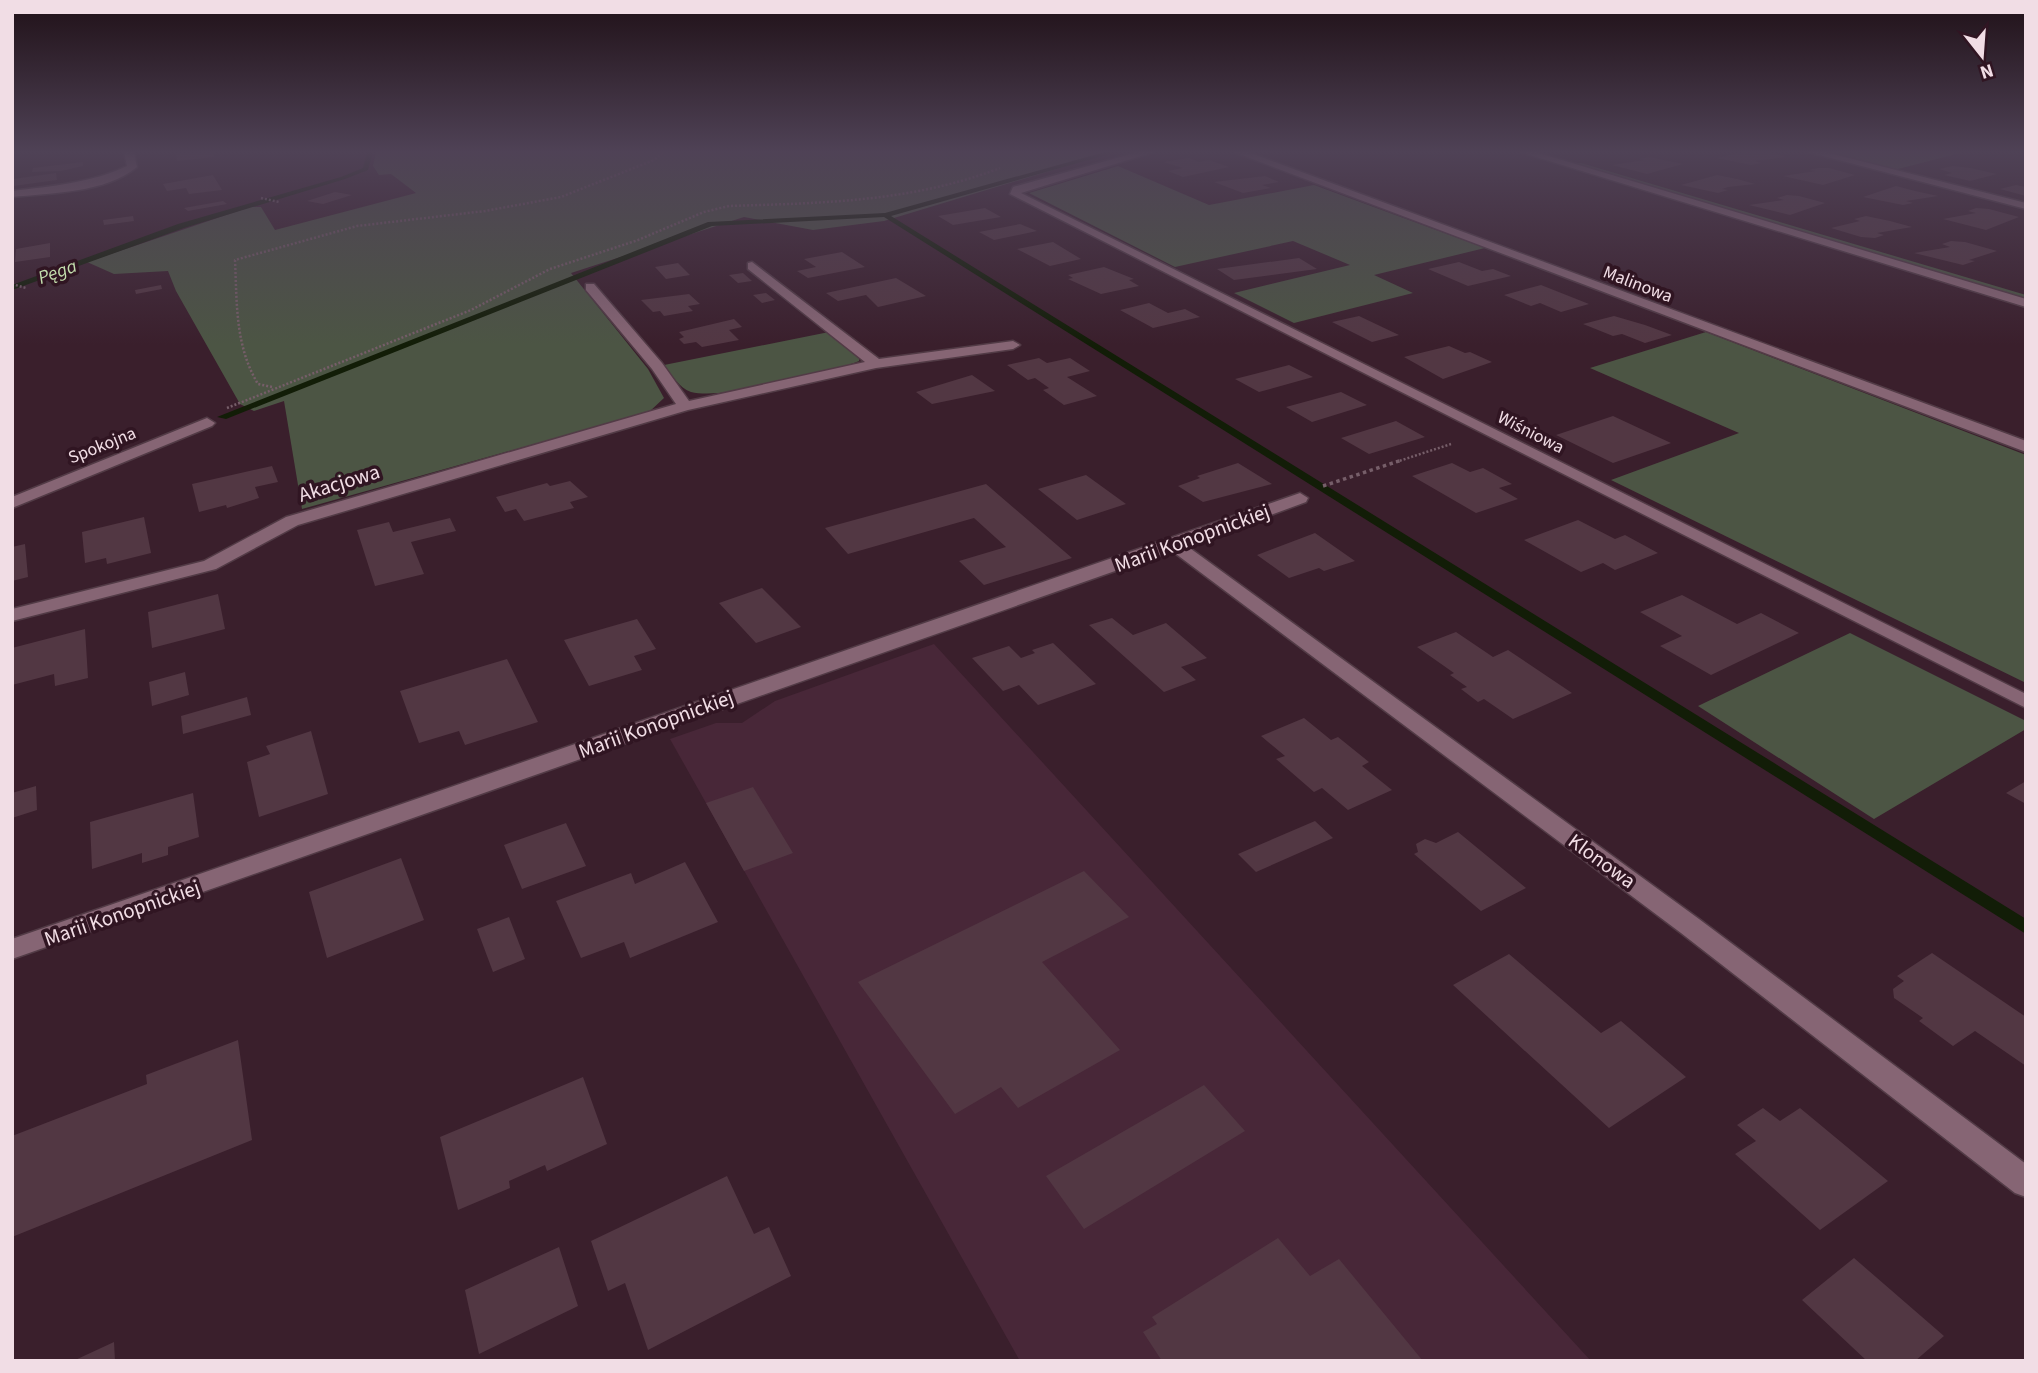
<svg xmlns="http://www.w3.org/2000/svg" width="2038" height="1373" viewBox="0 0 2038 1373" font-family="'Source Sans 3',sans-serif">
<rect width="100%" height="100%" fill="#3a1f2c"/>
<path fill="#482738" d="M 934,644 L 1591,1361 L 1020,1361 L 670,739 L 716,723 L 742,723 L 775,701 Z"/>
<path fill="#4c5544" d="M 376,152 L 1113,152 L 884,221 L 813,230 L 744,217 L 571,273 L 648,369 L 664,398 L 649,412 L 302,509 L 284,401 L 254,411 L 240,404 L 176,291 L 168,271 L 114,274 L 87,262 L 250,207 L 261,207 L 275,230 L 416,193 L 391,174 L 379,175 L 373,166 Z
M 1824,152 L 1957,152 L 1960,153 L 1894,170 Z
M 1581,163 L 2026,295 L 2026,299 L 1576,164 Z
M 1118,166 L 1209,205 L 1314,185 L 1485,248 L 1374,275 L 1413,293 L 1294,323 L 1234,293 L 1350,265 L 1293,241 L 1175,267 L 1029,193 Z
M 829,332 L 859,356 L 859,361 C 826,374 724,400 691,392 C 680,389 671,374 664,365 Z
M 1706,332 L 2026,455 L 2026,683 L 1611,480 L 1739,433 L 1590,368 Z
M 1850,633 L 2026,721 L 2026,729 L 1874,819 L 1698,706 Z"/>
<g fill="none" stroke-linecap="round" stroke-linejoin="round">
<path fill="#121d07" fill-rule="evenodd" d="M 367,152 L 373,152 L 368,170 L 345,179 L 184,228 L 12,290 L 12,285 L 178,224 L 341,177 L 363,168 Z
M 1105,152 L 1117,152 L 891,216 L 2026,919 L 2026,934 L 884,217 L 712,226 L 226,419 L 217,417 L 708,222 L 885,213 Z"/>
</g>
<path fill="#523743" d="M 213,152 L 214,157 L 177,161 L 176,153 Z
M 1742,152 L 1769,152 L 1786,157 L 1755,161 L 1761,163 L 1751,165 L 1717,158 Z
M 1649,157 L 1683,164 L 1647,174 L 1612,165 L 1645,160 L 1639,159 Z
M 1189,158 L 1199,162 L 1209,160 L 1229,167 L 1183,177 L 1168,171 L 1183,168 L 1163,162 Z
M 83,162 L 83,166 L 61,171 L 32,172 L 33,168 Z
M 1953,166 L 1970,168 L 1997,174 L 1970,181 L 1944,175 L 1952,173 L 1939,169 Z
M 1818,168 L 1829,168 L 1855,175 L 1823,185 L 1783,176 L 1816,171 L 1809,170 Z
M 56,173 L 57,180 L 13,186 L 13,179 Z
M 213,175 L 222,190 L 189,194 L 186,188 L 167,191 L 163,184 Z
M 1717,175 L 1737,179 L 1755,184 L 1728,187 L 1722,189 L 1728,190 L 1718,193 L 1681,185 Z
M 1265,176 L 1279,182 L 1262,185 L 1271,188 L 1243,193 L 1214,182 Z
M 2016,185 L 2026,187 L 2026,196 L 2000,189 Z
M 1896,186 L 1915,191 L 1938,196 L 1906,201 L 1913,203 L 1903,205 L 1863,197 Z
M 335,192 L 352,195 L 323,204 L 307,201 Z
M 1787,195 L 1799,196 L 1825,203 L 1790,215 L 1749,205 L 1784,200 L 1777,198 Z
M 223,201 L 227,204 L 188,211 L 184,208 Z
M 985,208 L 1001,217 L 953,225 L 938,216 Z
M 1976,208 L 1989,209 L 2019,217 L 1986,230 L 1943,219 L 1976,213 L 1968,211 Z
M 133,216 L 134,221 L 104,225 L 103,220 Z
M 1866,216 L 1890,221 L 1912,227 L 1877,233 L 1884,235 L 1875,238 L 1861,237 L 1831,228 L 1860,221 L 1854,219 Z
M 1020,224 L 1037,231 L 994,240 L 979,232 Z
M 1951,241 L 1965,242 L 1997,251 L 1969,260 L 1975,261 L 1963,265 L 1914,253 L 1950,247 L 1942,244 Z
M 1053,242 L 1081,259 L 1050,266 L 1017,249 Z
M 50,243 L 50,257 L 15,262 L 16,249 Z
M 842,252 L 865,267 L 808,278 L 797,271 L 816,267 L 804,259 Z
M 1299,258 L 1317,269 L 1234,280 L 1217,269 Z
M 1459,262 L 1482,271 L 1493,269 L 1511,276 L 1468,286 L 1428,269 Z
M 678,263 L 690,275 L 666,279 L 655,267 Z
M 1104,267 L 1134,279 L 1129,280 L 1139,286 L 1101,294 L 1068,279 L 1073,278 L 1068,275 Z
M 743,273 L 752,281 L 738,283 L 729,275 Z
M 896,278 L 926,296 L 878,307 L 866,295 L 838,301 L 826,293 Z
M 161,285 L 162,289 L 136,294 L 135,290 Z
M 1541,285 L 1589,304 L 1561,312 L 1540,303 L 1531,306 L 1504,295 Z
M 766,293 L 775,300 L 762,303 L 753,295 Z
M 689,294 L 700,304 L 688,306 L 693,311 L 664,316 L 660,311 L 653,312 L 641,300 Z
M 1149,303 L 1168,313 L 1185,309 L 1200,317 L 1153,328 L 1120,310 Z
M 1359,316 L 1399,335 L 1372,342 L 1332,322 Z
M 1614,316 L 1645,325 L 1672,335 L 1645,343 L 1622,334 L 1613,336 L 1583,324 Z
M 734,319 L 742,327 L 729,330 L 739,340 L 702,347 L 696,342 L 684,344 L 679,339 L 684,337 L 679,332 Z
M 1449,346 L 1465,353 L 1470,352 L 1492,362 L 1443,379 L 1404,357 Z
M 1039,358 L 1047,363 L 1070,358 L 1090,371 L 1067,377 L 1097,396 L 1064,405 L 1043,390 L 1049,388 L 1035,378 L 1028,380 L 1007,365 Z
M 1289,365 L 1313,377 L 1259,392 L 1235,379 Z
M 972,375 L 995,391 L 932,404 L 916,392 Z
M 1341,392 L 1367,405 L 1312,422 L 1286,407 Z
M 1613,416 L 1671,443 L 1613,463 L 1556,435 Z
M 1396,421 L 1425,437 L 1369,454 L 1341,438 Z
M 1238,463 L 1272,484 L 1203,502 L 1178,486 L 1200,478 L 1197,476 Z
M 1452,463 L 1470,472 L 1483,468 L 1512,484 L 1499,488 L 1518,499 L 1476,513 L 1412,476 Z
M 272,466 L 278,482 L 255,487 L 259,498 L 227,508 L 226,505 L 199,512 L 192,484 Z
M 1086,475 L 1126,504 L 1077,520 L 1038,489 Z
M 570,481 L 588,497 L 570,502 L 574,508 L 524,521 L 516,509 L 505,512 L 496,497 L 547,483 L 550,486 Z
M 986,484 L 1072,558 L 984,585 L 959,561 L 1006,547 L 974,518 L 848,554 L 825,528 Z
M 144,517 L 151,553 L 107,564 L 106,558 L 85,563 L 82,532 Z
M 450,518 L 456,531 L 411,542 L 424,574 L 375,586 L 357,530 L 389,522 L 393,532 Z
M 1578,520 L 1615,539 L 1625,535 L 1658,553 L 1615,570 L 1603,563 L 1581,572 L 1524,540 Z
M 1315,533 L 1355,561 L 1324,571 L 1319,568 L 1289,578 L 1257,555 Z
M 25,544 L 28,577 L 12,581 L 12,547 Z
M 762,588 L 801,627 L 756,643 L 719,603 Z
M 218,594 L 225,629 L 152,648 L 148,612 Z
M 1682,595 L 1737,624 L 1761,613 L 1799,633 L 1711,675 L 1660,646 L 1682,636 L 1640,612 Z
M 1112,618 L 1133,635 L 1166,623 L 1207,658 L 1181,667 L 1196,680 L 1164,692 L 1089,625 Z
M 637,619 L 656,649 L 634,656 L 642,670 L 589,686 L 564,640 Z
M 85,629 L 88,678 L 55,686 L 54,674 L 12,685 L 12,648 Z
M 1456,632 L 1493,657 L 1508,650 L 1572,693 L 1513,719 L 1484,699 L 1478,702 L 1461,689 L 1467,687 L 1450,675 L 1454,673 L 1417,647 Z
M 1053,643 L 1096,684 L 1038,705 L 1019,685 L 1003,691 L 972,658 L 1009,646 L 1021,658 L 1035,653 L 1032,650 Z
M 507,659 L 538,722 L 465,745 L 459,731 L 419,743 L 400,691 Z
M 185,672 L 189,695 L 152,706 L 149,682 Z
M 247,697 L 251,715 L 183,734 L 181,716 Z
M 1304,718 L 1331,740 L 1338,737 L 1369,762 L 1362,766 L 1392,790 L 1348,810 L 1322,788 L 1314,792 L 1276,759 L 1285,756 L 1261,736 Z
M 311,731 L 328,794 L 259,817 L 247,762 L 270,754 L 266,746 Z
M 2026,781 L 2026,804 L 2006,793 Z
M 36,786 L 37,810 L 12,818 L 12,793 Z
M 753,787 L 793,853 L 744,871 L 706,803 Z
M 193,793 L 199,837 L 168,847 L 168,855 L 142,863 L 142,853 L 92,869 L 90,822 Z
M 1315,821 L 1333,838 L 1256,872 L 1238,854 Z
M 566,823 L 586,866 L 522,889 L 504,845 Z
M 1458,832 L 1526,888 L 1481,911 L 1414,854 L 1418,852 L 1416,844 L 1425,839 L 1436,843 Z
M 401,858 L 424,920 L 327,958 L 309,892 Z
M 685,862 L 718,922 L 630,958 L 624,942 L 581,958 L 556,901 L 631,873 L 635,884 Z
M 1084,871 L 1129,917 L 1042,962 L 1120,1050 L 1018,1108 L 1001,1087 L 955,1114 L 858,982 Z
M 509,917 L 525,959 L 493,972 L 477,929 Z
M 1932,953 L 2026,1017 L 2026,1066 L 1975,1031 L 1953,1046 L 1919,1021 L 1923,1018 L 1894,998 L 1893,989 L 1904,981 L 1897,976 Z
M 1509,954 L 1601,1033 L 1621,1021 L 1686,1077 L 1609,1128 L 1453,985 Z
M 238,1040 L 252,1140 L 12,1237 L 12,1136 L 147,1084 L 146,1075 Z
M 583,1077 L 607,1144 L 547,1171 L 545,1165 L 509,1181 L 510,1188 L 458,1210 L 440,1137 Z
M 1204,1085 L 1245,1131 L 1084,1229 L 1046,1176 Z
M 1763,1108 L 1780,1121 L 1800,1108 L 1888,1181 L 1820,1230 L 1735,1154 L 1756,1141 L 1737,1125 Z
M 727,1176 L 754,1234 L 769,1227 L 791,1276 L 648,1350 L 625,1283 L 608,1291 L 591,1241 Z
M 1278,1238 L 1310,1276 L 1339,1259 L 1423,1361 L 1162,1361 L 1143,1332 L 1157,1324 L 1152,1317 Z
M 559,1247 L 578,1306 L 479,1354 L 465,1290 Z
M 1854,1258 L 1944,1336 L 1915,1361 L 1867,1361 L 1802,1300 Z
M 114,1342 L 115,1361 L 73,1361 Z"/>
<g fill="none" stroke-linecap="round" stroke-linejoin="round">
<g stroke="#523b46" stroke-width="3">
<path id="street" d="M 124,152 L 134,152 L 137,167 C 106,193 51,193 12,197 L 12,191 C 52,186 91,183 127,166 Z
M 1138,152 L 1154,152 L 1021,193 L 2026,694 L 2026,708 L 1010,194 L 1013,187 Z
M 1234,152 L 1248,152 L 2026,441 L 2026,452 Z
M 1520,152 L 1535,152 L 2026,299 L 2026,307 Z
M 1808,152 L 1825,152 L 2026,203 L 2026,209 Z
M 752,262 L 879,359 L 1013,341 L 1020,345 L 1013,349 L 876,368 L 688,410 L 298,525 L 216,569 L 12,621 L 12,609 L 204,561 L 286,517 L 676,404 L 652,369 L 586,290 L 586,284 L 594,284 L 662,363 L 689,401 L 865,362 L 748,269 L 748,263 Z
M 207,418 L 215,423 L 212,426 L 12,508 L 12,497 Z
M 1300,493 L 1308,498 L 1306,502 L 1187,546 L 1699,919 L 2026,1164 L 2026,1197 L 2015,1193 L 1681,933 L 1172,551 L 12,959 L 12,939 Z"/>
</g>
<path stroke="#765e69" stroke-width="2.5" stroke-dasharray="2 2" stroke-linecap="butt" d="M 261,198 L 279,202
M 12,284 L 26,288
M 272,387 L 258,384 C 235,346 237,303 235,260 L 357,226 L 485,211 L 561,197 L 654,160 L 663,152
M 227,408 L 471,310 L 550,269 L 638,240 L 704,212 L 729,206 C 822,203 912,202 1000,168
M 1396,462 L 1451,444"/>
<path stroke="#765e69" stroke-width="3.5" stroke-dasharray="3.5 3.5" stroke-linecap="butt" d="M 1323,486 L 1402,460"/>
<use href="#street" fill="#866574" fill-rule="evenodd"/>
</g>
<linearGradient id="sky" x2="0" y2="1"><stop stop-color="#201118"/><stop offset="0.44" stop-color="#4f4256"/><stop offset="1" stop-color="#4f4256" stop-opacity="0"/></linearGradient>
<rect width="2038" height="345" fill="url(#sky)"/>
<g text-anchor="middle" stroke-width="7" stroke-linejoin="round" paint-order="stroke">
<g font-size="18" fill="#f1dde5" stroke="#301522">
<text transform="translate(1638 284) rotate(21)" y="6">Malinowa</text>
<text transform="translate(1531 432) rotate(27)" y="6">Wiśniowa</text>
<text transform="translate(102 445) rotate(-22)" y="6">Spokojna</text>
</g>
<g font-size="19" font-style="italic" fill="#c3dead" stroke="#301522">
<text transform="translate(57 271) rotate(-20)" y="7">Pęga</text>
</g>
<g font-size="21" fill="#f1dde5" stroke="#301522">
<text transform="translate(339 483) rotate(-17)" y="7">Akacjowa</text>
<text transform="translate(1192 538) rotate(-20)" y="7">Marii Konopnickiej</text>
<text transform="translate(656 724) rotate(-20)" y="7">Marii Konopnickiej</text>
<text transform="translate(1602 861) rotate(36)" y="7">Klonowa</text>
<text transform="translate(122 913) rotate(-19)" y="7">Marii Konopnickiej</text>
</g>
</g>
<rect width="2038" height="1373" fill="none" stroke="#f1dde5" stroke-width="28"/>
<g transform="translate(1982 56) rotate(163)" stroke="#301522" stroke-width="5" paint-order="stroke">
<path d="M0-5L12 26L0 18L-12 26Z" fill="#f1dde5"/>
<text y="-10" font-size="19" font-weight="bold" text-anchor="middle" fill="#f1dde5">N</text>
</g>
</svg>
